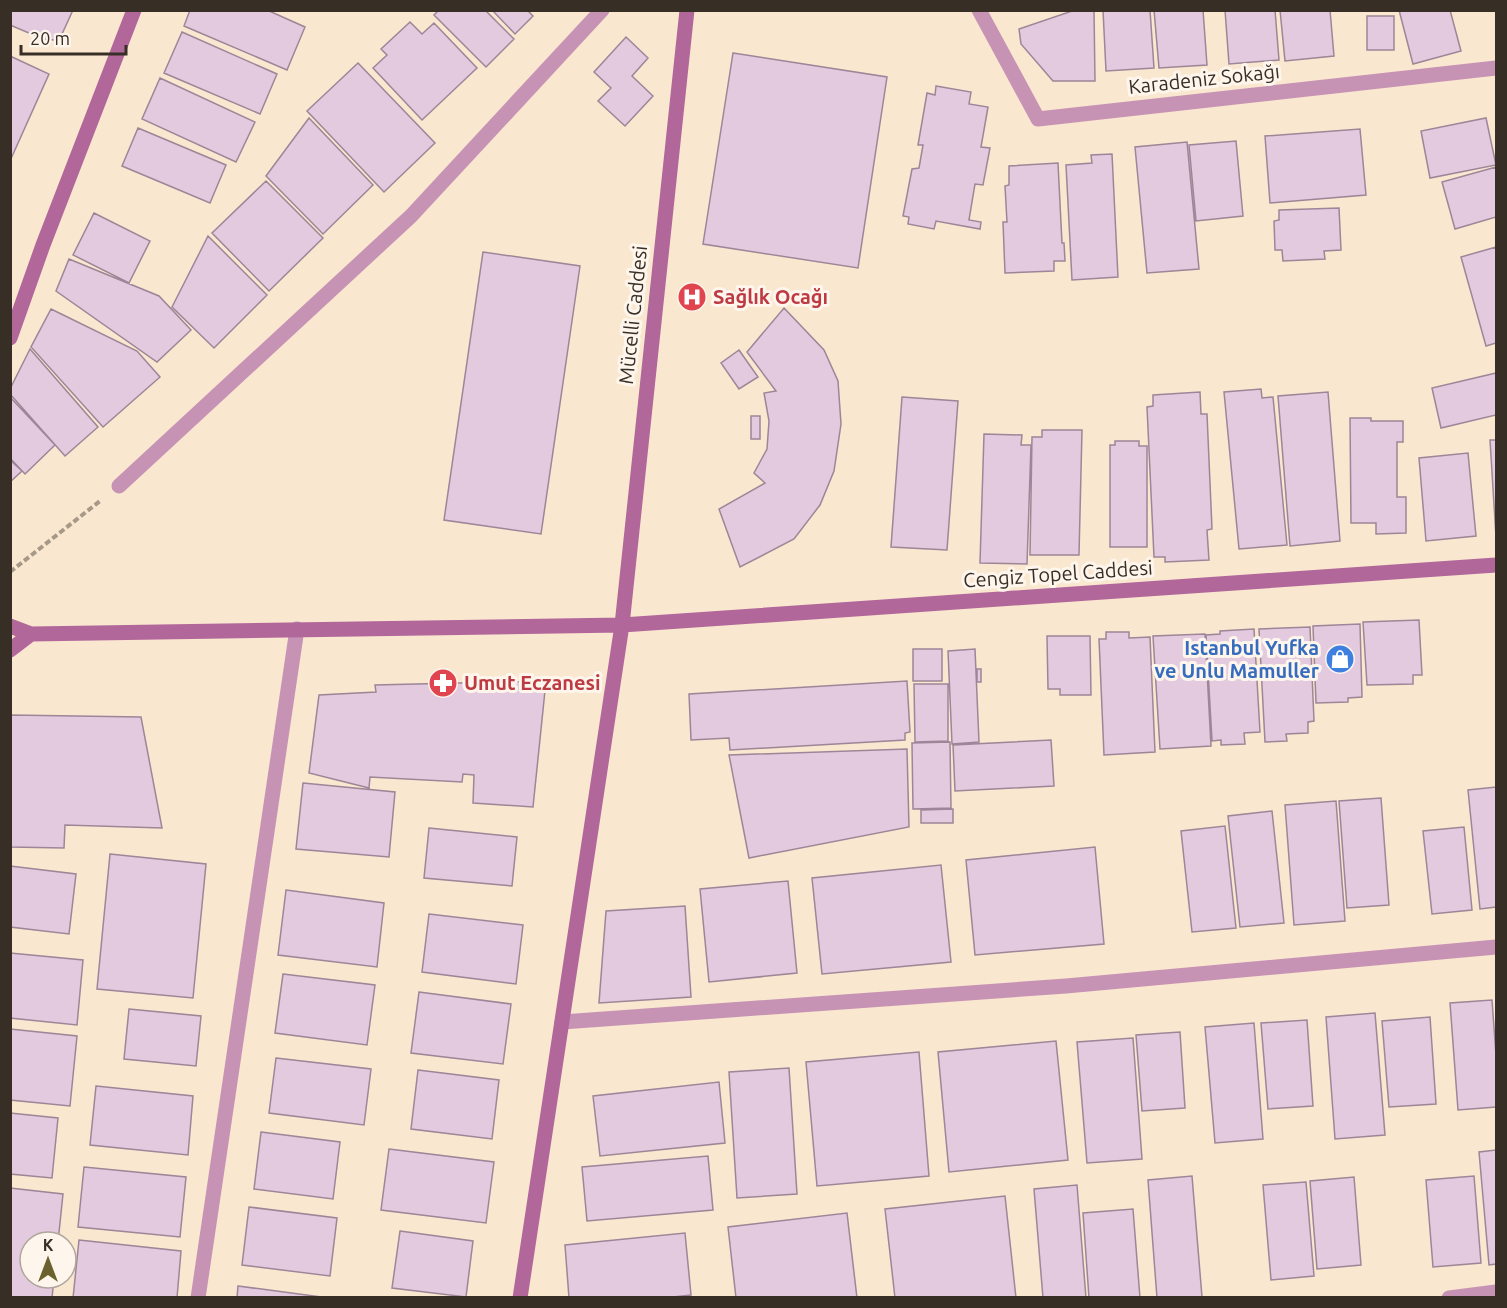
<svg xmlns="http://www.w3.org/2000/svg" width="1507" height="1308" viewBox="0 0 1507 1308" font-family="Ubuntu,sans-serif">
<rect width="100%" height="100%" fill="#fae7cf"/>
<path fill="#e3cade" stroke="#9d8698" stroke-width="1.5" d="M 10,10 L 73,10 L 62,34 L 54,40 L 43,39 L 10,25 Z
M 190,10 L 267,10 L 305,27 L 287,70 L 184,26 Z
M 439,10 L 485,10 L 514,39 L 486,67 L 434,15 Z
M 492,10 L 527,10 L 533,16 L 515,34 Z
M 1075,10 L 1094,10 L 1095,81 L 1053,81 L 1021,44 L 1019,29 Z
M 1103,10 L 1150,10 L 1154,68 L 1106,71 Z
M 1154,10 L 1203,10 L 1207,65 L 1159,68 Z
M 1225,10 L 1275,10 L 1279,60 L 1229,64 Z
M 1280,10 L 1330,10 L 1334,56 L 1285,61 Z
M 1399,10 L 1450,10 L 1461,51 L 1413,64 Z
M 1367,16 L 1394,16 L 1394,50 L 1367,50 Z
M 410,22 L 422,34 L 434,23 L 477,68 L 422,120 L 373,68 L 387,55 L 381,49 Z
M 182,32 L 277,74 L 260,114 L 164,73 Z
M 626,37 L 648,58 L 632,76 L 653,96 L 625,126 L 598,101 L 611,88 L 594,72 Z
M 733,53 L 887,77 L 858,268 L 703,244 Z
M 10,56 L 49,74 L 10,161 Z
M 358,63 L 435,143 L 384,192 L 307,111 Z
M 160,78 L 255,122 L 236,162 L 142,119 Z
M 936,86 L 971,92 L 969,104 L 988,107 L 981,147 L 990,148 L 983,185 L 975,184 L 969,220 L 981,222 L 980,229 L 936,221 L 934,229 L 908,224 L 909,217 L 903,216 L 912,169 L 919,168 L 923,145 L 918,145 L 927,93 L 935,95 Z
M 309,118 L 373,185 L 323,234 L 266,176 Z
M 1486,118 L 1496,165 L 1430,178 L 1421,131 Z
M 138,128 L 226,165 L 210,203 L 122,166 Z
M 1360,129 L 1366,195 L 1270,203 L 1265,136 Z
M 1236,141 L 1243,216 L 1196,221 L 1189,145 Z
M 1187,142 L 1199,269 L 1147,273 L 1135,147 Z
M 1112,154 L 1118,277 L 1072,280 L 1066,165 L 1092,163 L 1091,155 Z
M 1058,163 L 1062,243 L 1064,243 L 1065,261 L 1054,261 L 1054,271 L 1005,273 L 1003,222 L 1007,222 L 1005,186 L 1009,185 L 1009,166 Z
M 1496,167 L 1496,217 L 1455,229 L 1442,182 Z
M 266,181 L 323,238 L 269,291 L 212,233 Z
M 1339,208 L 1341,250 L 1324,251 L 1325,259 L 1283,261 L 1282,250 L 1275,250 L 1274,221 L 1279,220 L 1279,210 Z
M 94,213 L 150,241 L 129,283 L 73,255 Z
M 208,236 L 267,295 L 214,348 L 172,307 Z
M 1496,247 L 1496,343 L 1486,346 L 1461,257 Z
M 483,252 L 580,266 L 541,534 L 444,520 Z
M 69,259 L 159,296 L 191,330 L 157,362 L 56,291 Z
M 784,308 L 824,350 L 838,381 L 841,424 L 834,471 L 820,505 L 794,539 L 740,567 L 719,509 L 765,483 L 754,473 L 767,449 L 769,421 L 764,393 L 776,391 L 747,352 Z
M 51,309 L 137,351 L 160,377 L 103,427 L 31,347 Z
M 30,349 L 98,427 L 65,456 L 10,394 L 10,389 Z
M 739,350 L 758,377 L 739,389 L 721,363 Z
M 1496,373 L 1496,415 L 1441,428 L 1432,388 Z
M 1261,389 L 1262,398 L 1273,397 L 1287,545 L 1239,549 L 1224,392 Z
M 1200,392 L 1201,414 L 1207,414 L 1212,529 L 1207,530 L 1209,560 L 1165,562 L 1165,557 L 1154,557 L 1147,407 L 1153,406 L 1153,395 Z
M 1328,392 L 1340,541 L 1290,546 L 1278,396 Z
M 10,397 L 55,445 L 25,474 L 10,458 Z
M 902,397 L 958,401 L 947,550 L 891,547 Z
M 751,416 L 760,416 L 760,439 L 751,439 Z
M 1350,418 L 1371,418 L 1371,421 L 1403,421 L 1403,442 L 1397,442 L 1397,497 L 1406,497 L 1406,533 L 1376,534 L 1376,523 L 1351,523 Z
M 1042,430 L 1082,430 L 1079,555 L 1030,555 L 1032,437 L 1042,437 Z
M 984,434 L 1022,435 L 1021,445 L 1031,445 L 1027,564 L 980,563 Z
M 1490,440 L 1496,440 L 1496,537 Z
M 1115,441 L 1139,441 L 1139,446 L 1147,446 L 1147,547 L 1110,547 L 1110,445 L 1115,445 Z
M 1468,453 L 1476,536 L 1426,541 L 1419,458 Z
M 10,460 L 22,471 L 10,482 Z
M 1419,620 L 1422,675 L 1413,675 L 1413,684 L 1367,685 L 1363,622 Z
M 1360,624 L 1362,697 L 1348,698 L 1348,702 L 1316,703 L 1313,626 Z
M 1310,627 L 1314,721 L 1308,722 L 1308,733 L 1286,734 L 1287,741 L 1265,742 L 1259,629 Z
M 1254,629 L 1260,732 L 1244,733 L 1245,744 L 1221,745 L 1221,740 L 1212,741 L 1206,635 L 1220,634 L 1220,631 Z
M 1106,632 L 1129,632 L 1129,638 L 1150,637 L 1155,752 L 1104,755 L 1099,639 L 1106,639 Z
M 1205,634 L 1211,746 L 1160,749 L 1153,636 Z
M 1047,636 L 1090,636 L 1091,695 L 1060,695 L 1060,689 L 1048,689 Z
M 913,649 L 942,649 L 942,681 L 913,681 Z
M 975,649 L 979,742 L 952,744 L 948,651 Z
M 977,669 L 981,669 L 981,682 L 977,682 Z
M 546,681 L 533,807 L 473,803 L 474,775 L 463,774 L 462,782 L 370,777 L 369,788 L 309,773 L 319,695 L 376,692 L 375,685 Z
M 907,681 L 910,732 L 905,733 L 905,740 L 730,750 L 729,738 L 691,740 L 689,694 Z
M 914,684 L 948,684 L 948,741 L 915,742 Z
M 10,715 L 141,717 L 162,828 L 65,825 L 64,848 L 10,847 Z
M 1051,740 L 1054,786 L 955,791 L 953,745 Z
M 950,742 L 951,808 L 913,809 L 912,743 Z
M 907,749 L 909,827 L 749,858 L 729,755 Z
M 303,783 L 395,792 L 389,857 L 296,849 Z
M 1496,787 L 1496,907 L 1480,909 L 1468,790 Z
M 1381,798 L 1389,905 L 1347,908 L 1339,801 Z
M 1336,801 L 1345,921 L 1294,925 L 1285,805 Z
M 953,809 L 953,823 L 921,823 L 921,810 Z
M 1272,811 L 1284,923 L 1240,927 L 1228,816 Z
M 1225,826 L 1236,928 L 1192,932 L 1181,831 Z
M 1464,827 L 1472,910 L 1432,914 L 1423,831 Z
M 429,828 L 517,837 L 512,886 L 424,878 Z
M 1095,847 L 1104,944 L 975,955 L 966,860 Z
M 110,854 L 206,864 L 193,998 L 97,989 Z
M 941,865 L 951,962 L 822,974 L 812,878 Z
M 10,866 L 76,874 L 69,934 L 10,927 Z
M 788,881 L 797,973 L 709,982 L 700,889 Z
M 286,890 L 384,903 L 377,967 L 278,955 Z
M 685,906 L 691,997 L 599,1003 L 606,911 Z
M 429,914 L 523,925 L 516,984 L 422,972 Z
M 10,953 L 83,960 L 77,1025 L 10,1018 Z
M 283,974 L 375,985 L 367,1045 L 275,1033 Z
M 419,992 L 511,1004 L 503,1064 L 411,1053 Z
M 1492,1000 L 1496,1055 L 1496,1107 L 1458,1110 L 1450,1003 Z
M 129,1009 L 201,1016 L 196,1066 L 124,1059 Z
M 1375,1013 L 1385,1135 L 1335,1139 L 1326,1017 Z
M 1430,1017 L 1436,1104 L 1389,1107 L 1382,1021 Z
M 1307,1020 L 1313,1106 L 1268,1109 L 1261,1023 Z
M 1254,1023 L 1263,1139 L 1215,1143 L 1205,1027 Z
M 10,1029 L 77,1036 L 70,1106 L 10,1100 Z
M 1180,1032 L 1185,1108 L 1142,1111 L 1136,1035 Z
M 1133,1038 L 1142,1159 L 1087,1163 L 1077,1042 Z
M 1056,1041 L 1068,1160 L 949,1172 L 938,1052 Z
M 919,1052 L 929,1176 L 817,1186 L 806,1062 Z
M 276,1058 L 371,1069 L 364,1125 L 269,1113 Z
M 789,1068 L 797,1194 L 737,1198 L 729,1072 Z
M 418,1070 L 499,1080 L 492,1139 L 411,1129 Z
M 719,1082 L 725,1143 L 600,1156 L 593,1096 Z
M 96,1086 L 193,1096 L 188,1155 L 90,1145 Z
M 10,1113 L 58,1118 L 52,1178 L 10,1174 Z
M 261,1132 L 340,1142 L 333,1199 L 254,1189 Z
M 389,1149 L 494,1162 L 486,1223 L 381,1210 Z
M 1496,1150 L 1496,1264 L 1489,1265 L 1479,1152 Z
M 708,1156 L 713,1210 L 587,1221 L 582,1167 Z
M 84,1167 L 186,1177 L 180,1237 L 78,1227 Z
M 1192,1176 L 1202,1297 L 1157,1298 L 1148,1180 Z
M 1474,1176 L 1481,1263 L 1433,1267 L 1426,1180 Z
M 1354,1177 L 1361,1265 L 1317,1269 L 1310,1181 Z
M 1306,1182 L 1314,1276 L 1271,1280 L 1263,1185 Z
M 1077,1185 L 1086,1298 L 1043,1298 L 1034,1189 Z
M 10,1188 L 63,1194 L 58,1242 L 30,1242 L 30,1278 L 54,1278 L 52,1298 L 10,1298 Z
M 1005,1196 L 1016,1298 L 895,1298 L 885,1209 Z
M 249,1207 L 337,1218 L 330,1276 L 242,1265 Z
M 1133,1209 L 1140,1298 L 1089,1298 L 1083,1213 Z
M 847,1213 L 857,1298 L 736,1298 L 728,1227 Z
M 400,1231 L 473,1241 L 466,1297 L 392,1288 Z
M 685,1233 L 691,1295 L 664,1298 L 569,1298 L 565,1245 Z
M 79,1240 L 181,1251 L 177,1298 L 73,1298 Z
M 238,1286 L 329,1298 L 237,1298 Z"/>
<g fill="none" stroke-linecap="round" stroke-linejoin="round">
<path stroke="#a79987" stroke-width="4" stroke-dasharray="6 3" stroke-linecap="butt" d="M 10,572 L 100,501"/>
<path stroke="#c793b5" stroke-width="15" d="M 979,10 L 1038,119 L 1496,68
M 119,486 L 411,216 L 602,10
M 562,1022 L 1066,986 L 1496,947
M 198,1298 L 297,629
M 1449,1298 L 1496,1292"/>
<path stroke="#b2679b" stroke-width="15" d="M 10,338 L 43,245 L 134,10
M 10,626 L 31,634 L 622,625 L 1496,565
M 10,650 L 31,634
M 520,1298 L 622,625 L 687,10"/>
</g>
<defs>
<g id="hospital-disc" transform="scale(1.5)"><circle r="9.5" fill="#e0444e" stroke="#fef6ed"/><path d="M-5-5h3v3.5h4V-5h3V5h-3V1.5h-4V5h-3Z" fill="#fff"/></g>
<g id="shop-disc" transform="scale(1.5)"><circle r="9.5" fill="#3f7fe0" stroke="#fef6ed"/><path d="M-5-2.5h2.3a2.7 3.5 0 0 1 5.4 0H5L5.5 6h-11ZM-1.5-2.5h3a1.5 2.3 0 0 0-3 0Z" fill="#fff"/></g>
<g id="pharmacy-disc" transform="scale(1.5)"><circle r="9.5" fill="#e0444e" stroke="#fef6ed"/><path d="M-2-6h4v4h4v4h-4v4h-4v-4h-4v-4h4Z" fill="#fff"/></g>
</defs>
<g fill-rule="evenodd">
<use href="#hospital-disc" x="692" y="297"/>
<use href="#shop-disc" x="1340" y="659"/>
<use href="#pharmacy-disc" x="443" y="683"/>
</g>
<g text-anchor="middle" stroke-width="6" stroke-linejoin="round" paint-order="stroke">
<g font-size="20" fill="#372f26" stroke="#fef6ed">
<text transform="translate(1204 79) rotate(-6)" y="7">Karadeniz Sokağı</text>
<text transform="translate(633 315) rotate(-84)" y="7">Mücelli Caddesi</text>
<text transform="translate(1058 574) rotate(-4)" y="7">Cengiz Topel Caddesi</text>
</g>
<g font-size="20" font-weight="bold" fill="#be3a42" stroke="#fef6ed" text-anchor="start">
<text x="713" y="304">Sağlık Ocağı</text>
<text x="464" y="690">Umut Eczanesi</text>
</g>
<g font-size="20" font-weight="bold" fill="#366cbe" stroke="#fef6ed" text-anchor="end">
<text x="1319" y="655">Istanbul Yufka<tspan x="1319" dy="23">ve Unlu Mamuller</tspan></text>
</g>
</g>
<rect width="1507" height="1308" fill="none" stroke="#372f26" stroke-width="24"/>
<g transform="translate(48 1260)"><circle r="28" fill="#fef6ed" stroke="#aea69d" stroke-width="1.5"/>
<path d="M0-4.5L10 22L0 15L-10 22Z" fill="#6a612e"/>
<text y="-9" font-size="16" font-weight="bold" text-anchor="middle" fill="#372f26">K</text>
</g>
<path d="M21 45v9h105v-9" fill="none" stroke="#372f26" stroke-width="3"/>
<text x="30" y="45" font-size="18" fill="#372f26" stroke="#fef6ed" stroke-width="4.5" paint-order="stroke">20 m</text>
</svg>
